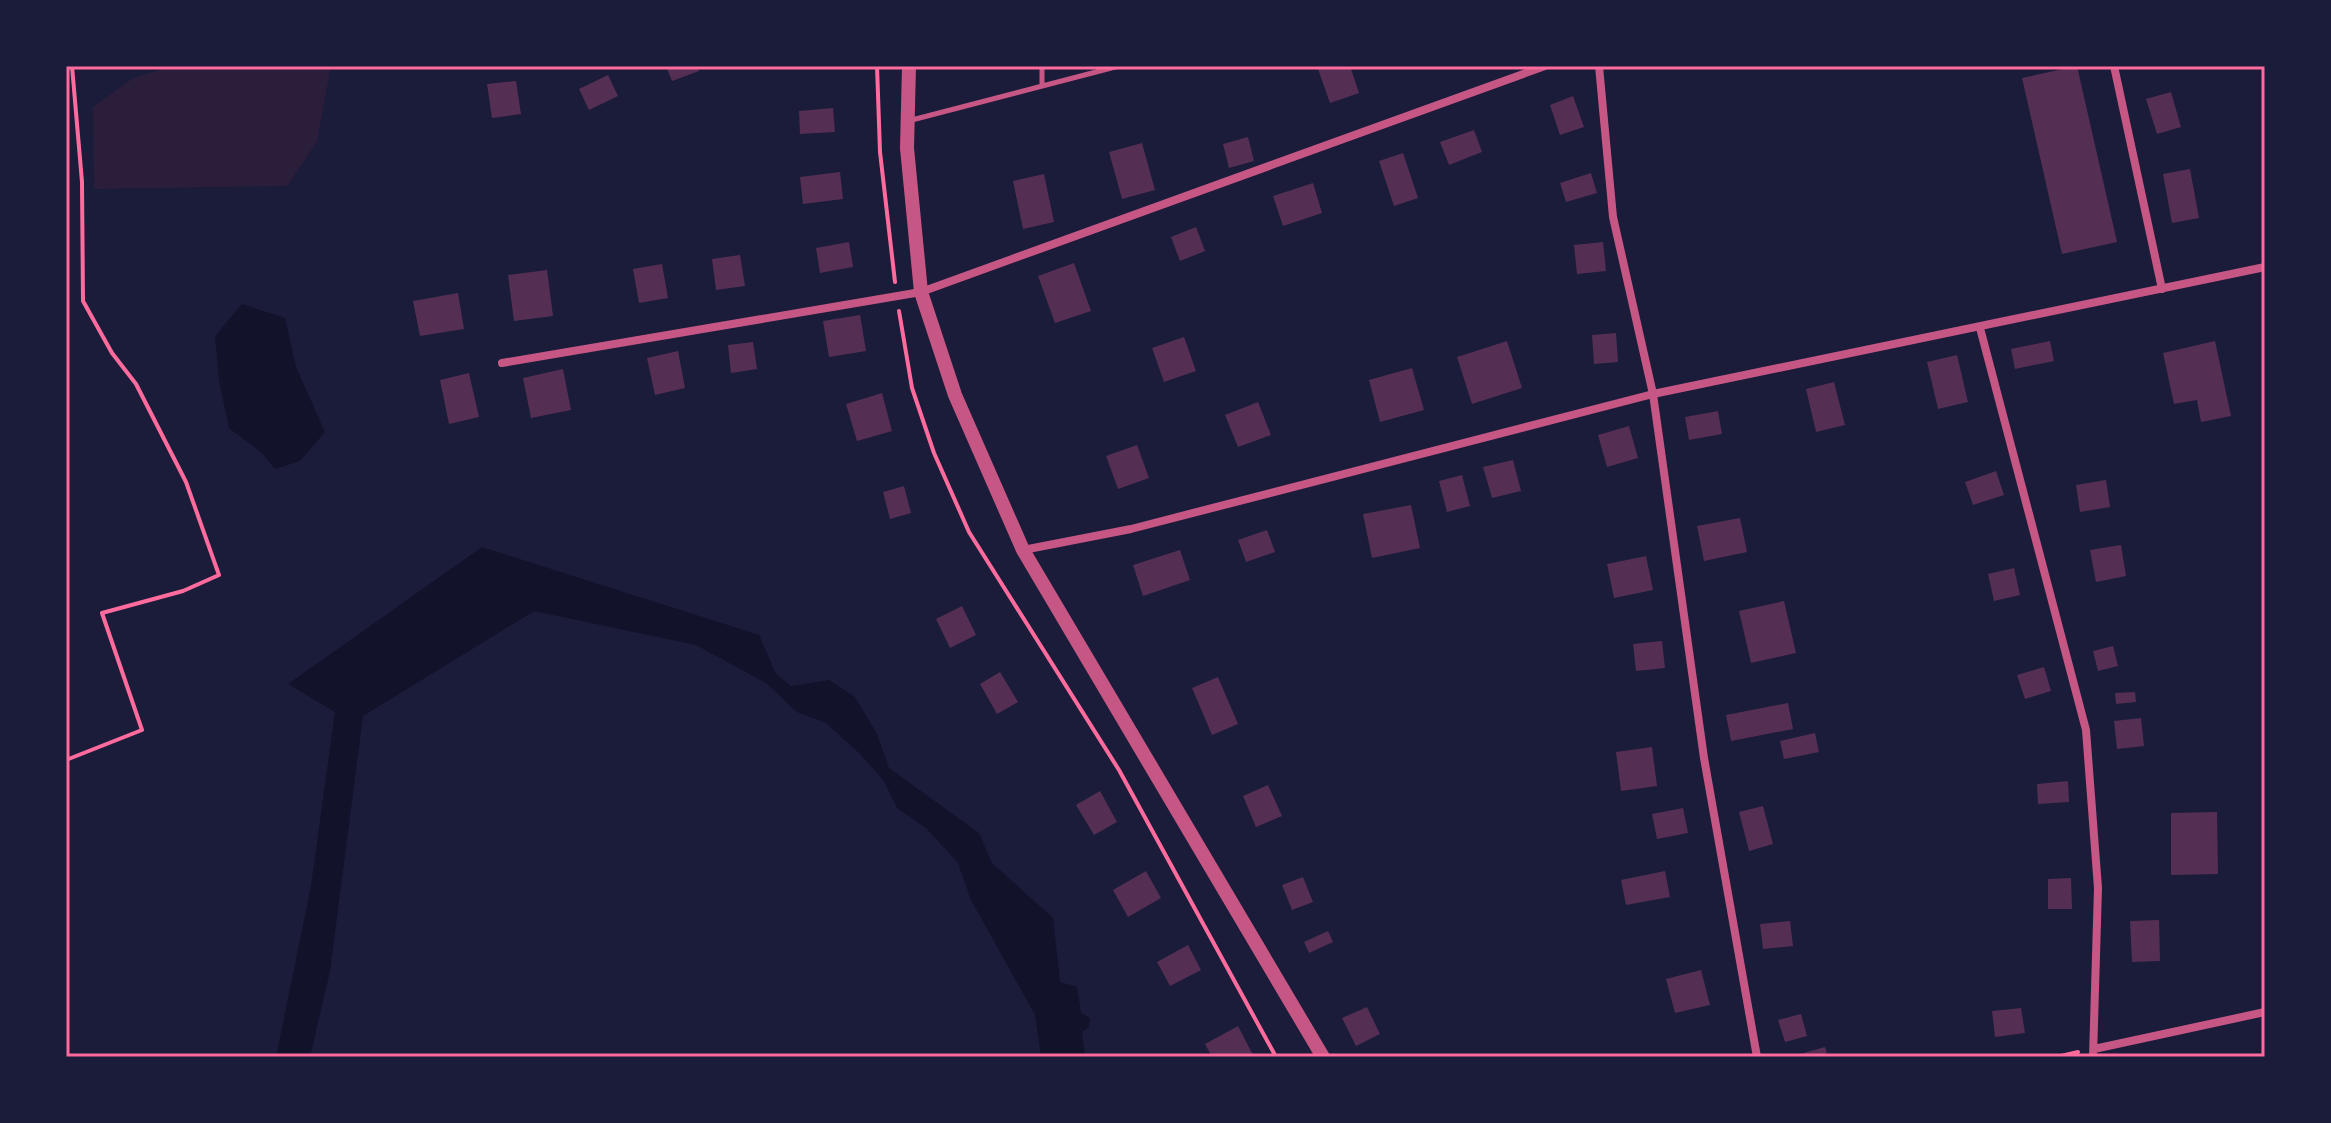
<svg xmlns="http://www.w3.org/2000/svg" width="2331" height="1123" viewBox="0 0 2331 1123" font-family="'PT Sans Narrow',sans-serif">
<rect width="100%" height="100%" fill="#1b1b3a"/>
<path fill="#2a1e3b" d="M 174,66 L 331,66 L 317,142 L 287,186 L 94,189 L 93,107 L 133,78 Z"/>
<path fill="#12122b" d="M 242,304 L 285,318 L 296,367 L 325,432 L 300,461 L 275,469 L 262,453 L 229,428 L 219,380 L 215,336 Z
M 482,547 L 759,635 L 776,674 L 791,686 L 829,680 L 855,697 L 877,734 L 889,768 L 979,833 L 992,863 L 1053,918 L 1060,982 L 1077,987 L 1081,1013 L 1090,1018 L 1089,1027 L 1082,1032 L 1085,1057 L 1041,1057 L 1035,1015 L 971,900 L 958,863 L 926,828 L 897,808 L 884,781 L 859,753 L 826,723 L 797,712 L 766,683 L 696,645 L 534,611 L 363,716 L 330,971 L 310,1057 L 276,1057 L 311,886 L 335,712 L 288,684 Z"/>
<path fill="#542f53" d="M 666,66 L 697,66 L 699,71 L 672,81 Z
M 1328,66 L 1350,66 L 1359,93 L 1330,103 L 1318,69 Z
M 2077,66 L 2117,242 L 2062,254 L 2022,78 Z
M 608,75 L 618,96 L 589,110 L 579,89 Z
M 516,81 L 521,114 L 492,118 L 487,84 Z
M 2171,92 L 2181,127 L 2157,134 L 2146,99 Z
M 1573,96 L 1584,127 L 1560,135 L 1550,105 Z
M 833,108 L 835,132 L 800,134 L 799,111 Z
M 1474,130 L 1482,152 L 1449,165 L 1440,142 Z
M 1248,137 L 1254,161 L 1229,168 L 1223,144 Z
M 1142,143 L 1155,190 L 1122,199 L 1109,152 Z
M 1403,153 L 1418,198 L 1394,206 L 1379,161 Z
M 2190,169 L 2199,218 L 2172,223 L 2163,174 Z
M 840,172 L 843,199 L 803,204 L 800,177 Z
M 1591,173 L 1597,193 L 1566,202 L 1560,183 Z
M 1044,174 L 1054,222 L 1023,229 L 1013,181 Z
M 1313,183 L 1322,213 L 1283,226 L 1273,196 Z
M 1196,227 L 1205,251 L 1180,261 L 1171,237 Z
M 849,242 L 853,267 L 820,273 L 816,248 Z
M 1603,242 L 1606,271 L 1577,274 L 1574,245 Z
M 740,255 L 745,286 L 716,290 L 712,259 Z
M 1074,263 L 1091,311 L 1055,323 L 1038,276 Z
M 662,264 L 668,298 L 639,303 L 633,269 Z
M 547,270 L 553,316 L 514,321 L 508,275 Z
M 458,293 L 464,329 L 420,336 L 413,301 Z
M 860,315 L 866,351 L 829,357 L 823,321 Z
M 1616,333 L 1618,362 L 1594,364 L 1592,335 Z
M 1184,337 L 1196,371 L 1164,382 L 1152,348 Z
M 1507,341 L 1522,388 L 1472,404 L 1457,357 Z
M 2050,341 L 2054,361 L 2015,369 L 2011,349 Z
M 2215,341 L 2231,416 L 2201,422 L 2197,400 L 2174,404 L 2163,353 Z
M 753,342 L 757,369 L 731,373 L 728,345 Z
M 678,351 L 685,388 L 655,395 L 647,358 Z
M 1957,355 L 1968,402 L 1938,409 L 1927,362 Z
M 1412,368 L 1424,410 L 1380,422 L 1369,380 Z
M 563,369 L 571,410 L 531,418 L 523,378 Z
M 469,373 L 479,417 L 449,424 L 440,380 Z
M 1834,382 L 1845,425 L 1816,432 L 1806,389 Z
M 882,393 L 892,431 L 857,441 L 846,404 Z
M 1258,402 L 1271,435 L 1238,447 L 1225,415 Z
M 1718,411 L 1722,434 L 1689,440 L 1685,417 Z
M 1629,426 L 1638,458 L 1607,467 L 1598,435 Z
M 1137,445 L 1149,478 L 1118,489 L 1106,456 Z
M 1513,460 L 1521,491 L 1492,498 L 1483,467 Z
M 1996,471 L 2004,495 L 1973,505 L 1965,482 Z
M 1462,475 L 1470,506 L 1447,512 L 1439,481 Z
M 2106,480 L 2110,507 L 2080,512 L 2076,485 Z
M 904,486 L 911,513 L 890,519 L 883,492 Z
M 1411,505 L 1420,548 L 1372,558 L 1363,514 Z
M 1740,518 L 1747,552 L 1704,561 L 1697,526 Z
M 1267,530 L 1275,552 L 1246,562 L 1238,540 Z
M 2121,545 L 2126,576 L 2096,582 L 2090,550 Z
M 1180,550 L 1190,580 L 1143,596 L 1133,565 Z
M 1646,556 L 1653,590 L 1614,598 L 1607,564 Z
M 2014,568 L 2020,595 L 1994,601 L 1988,574 Z
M 1784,601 L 1796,653 L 1751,663 L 1739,611 Z
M 962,606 L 976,635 L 950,648 L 936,619 Z
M 1662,641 L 1665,668 L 1636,671 L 1633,644 Z
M 2113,646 L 2118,666 L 2098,671 L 2093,651 Z
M 2044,667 L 2051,691 L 2025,699 L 2017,675 Z
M 1000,672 L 1018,702 L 997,714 L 980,684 Z
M 1218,677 L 1238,724 L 1212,735 L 1192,688 Z
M 2135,692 L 2136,702 L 2116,704 L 2115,693 Z
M 1788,703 L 1793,729 L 1731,741 L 1726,715 Z
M 2141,718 L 2144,746 L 2117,749 L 2114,721 Z
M 1815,733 L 1819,752 L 1784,759 L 1780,741 Z
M 1652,747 L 1657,786 L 1621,791 L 1616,752 Z
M 2068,781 L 2069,802 L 2038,804 L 2037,784 Z
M 1268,785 L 1282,816 L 1256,827 L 1243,796 Z
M 1100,791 L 1117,822 L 1094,835 L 1076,805 Z
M 1763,806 L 1773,844 L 1749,851 L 1739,812 Z
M 1683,808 L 1688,833 L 1657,839 L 1652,814 Z
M 2217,812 L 2218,874 L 2171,875 L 2171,813 Z
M 1146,871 L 1161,898 L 1128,917 L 1113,890 Z
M 1665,871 L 1670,897 L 1626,905 L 1621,880 Z
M 1303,877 L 1313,902 L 1292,910 L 1282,885 Z
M 2071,878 L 2072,909 L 2048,909 L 2048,879 Z
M 2159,920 L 2160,961 L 2132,962 L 2130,921 Z
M 1790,921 L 1793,946 L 1763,949 L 1760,924 Z
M 1328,931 L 1333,942 L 1309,953 L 1304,942 Z
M 1188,945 L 1201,970 L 1170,986 L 1157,962 Z
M 1701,970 L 1710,1005 L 1675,1013 L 1666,979 Z
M 1367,1007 L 1380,1034 L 1356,1046 L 1342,1018 Z
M 2021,1008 L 2025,1033 L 1995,1037 L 1992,1011 Z
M 1801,1014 L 1807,1036 L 1785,1042 L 1778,1020 Z
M 1238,1026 L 1254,1057 L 1212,1057 L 1205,1044 Z
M 1825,1047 L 1828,1057 L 1794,1057 L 1793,1056 Z"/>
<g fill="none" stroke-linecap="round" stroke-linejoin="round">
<path stroke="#ff6b9d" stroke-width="4" d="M 877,66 L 880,152 L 895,282
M 899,311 L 912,388 L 934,453 L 969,532 L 1119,770 L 1276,1057
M 66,760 L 142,730 L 102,613 L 183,591 L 219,575 L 186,482 L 136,384 L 112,353 L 83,301 L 82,182 L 72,66
M 2057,1057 L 2078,1052"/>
<path stroke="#c65784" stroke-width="5" d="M 1042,86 L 1042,66
M 908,121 L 1119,66"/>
<path stroke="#c65784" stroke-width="8" d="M 1599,66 L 1613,217 L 1653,394 L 1704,758 L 1757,1057
M 2114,66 L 2162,289
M 1980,328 L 2086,730 L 2098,888 L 2093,1057
M 502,363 L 921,292 L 1545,66
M 1023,550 L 1131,529 L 1653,394 L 2265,267
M 2094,1049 L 2265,1012"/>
<path stroke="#c65784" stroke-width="14" d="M 909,66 L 907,148 L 921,292 L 955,395 L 1023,550 L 1323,1057"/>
</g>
<rect width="2331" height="1123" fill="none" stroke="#1b1b3a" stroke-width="136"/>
<rect x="68" y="68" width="2195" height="987" fill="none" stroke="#ff6b9d" stroke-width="3"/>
</svg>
